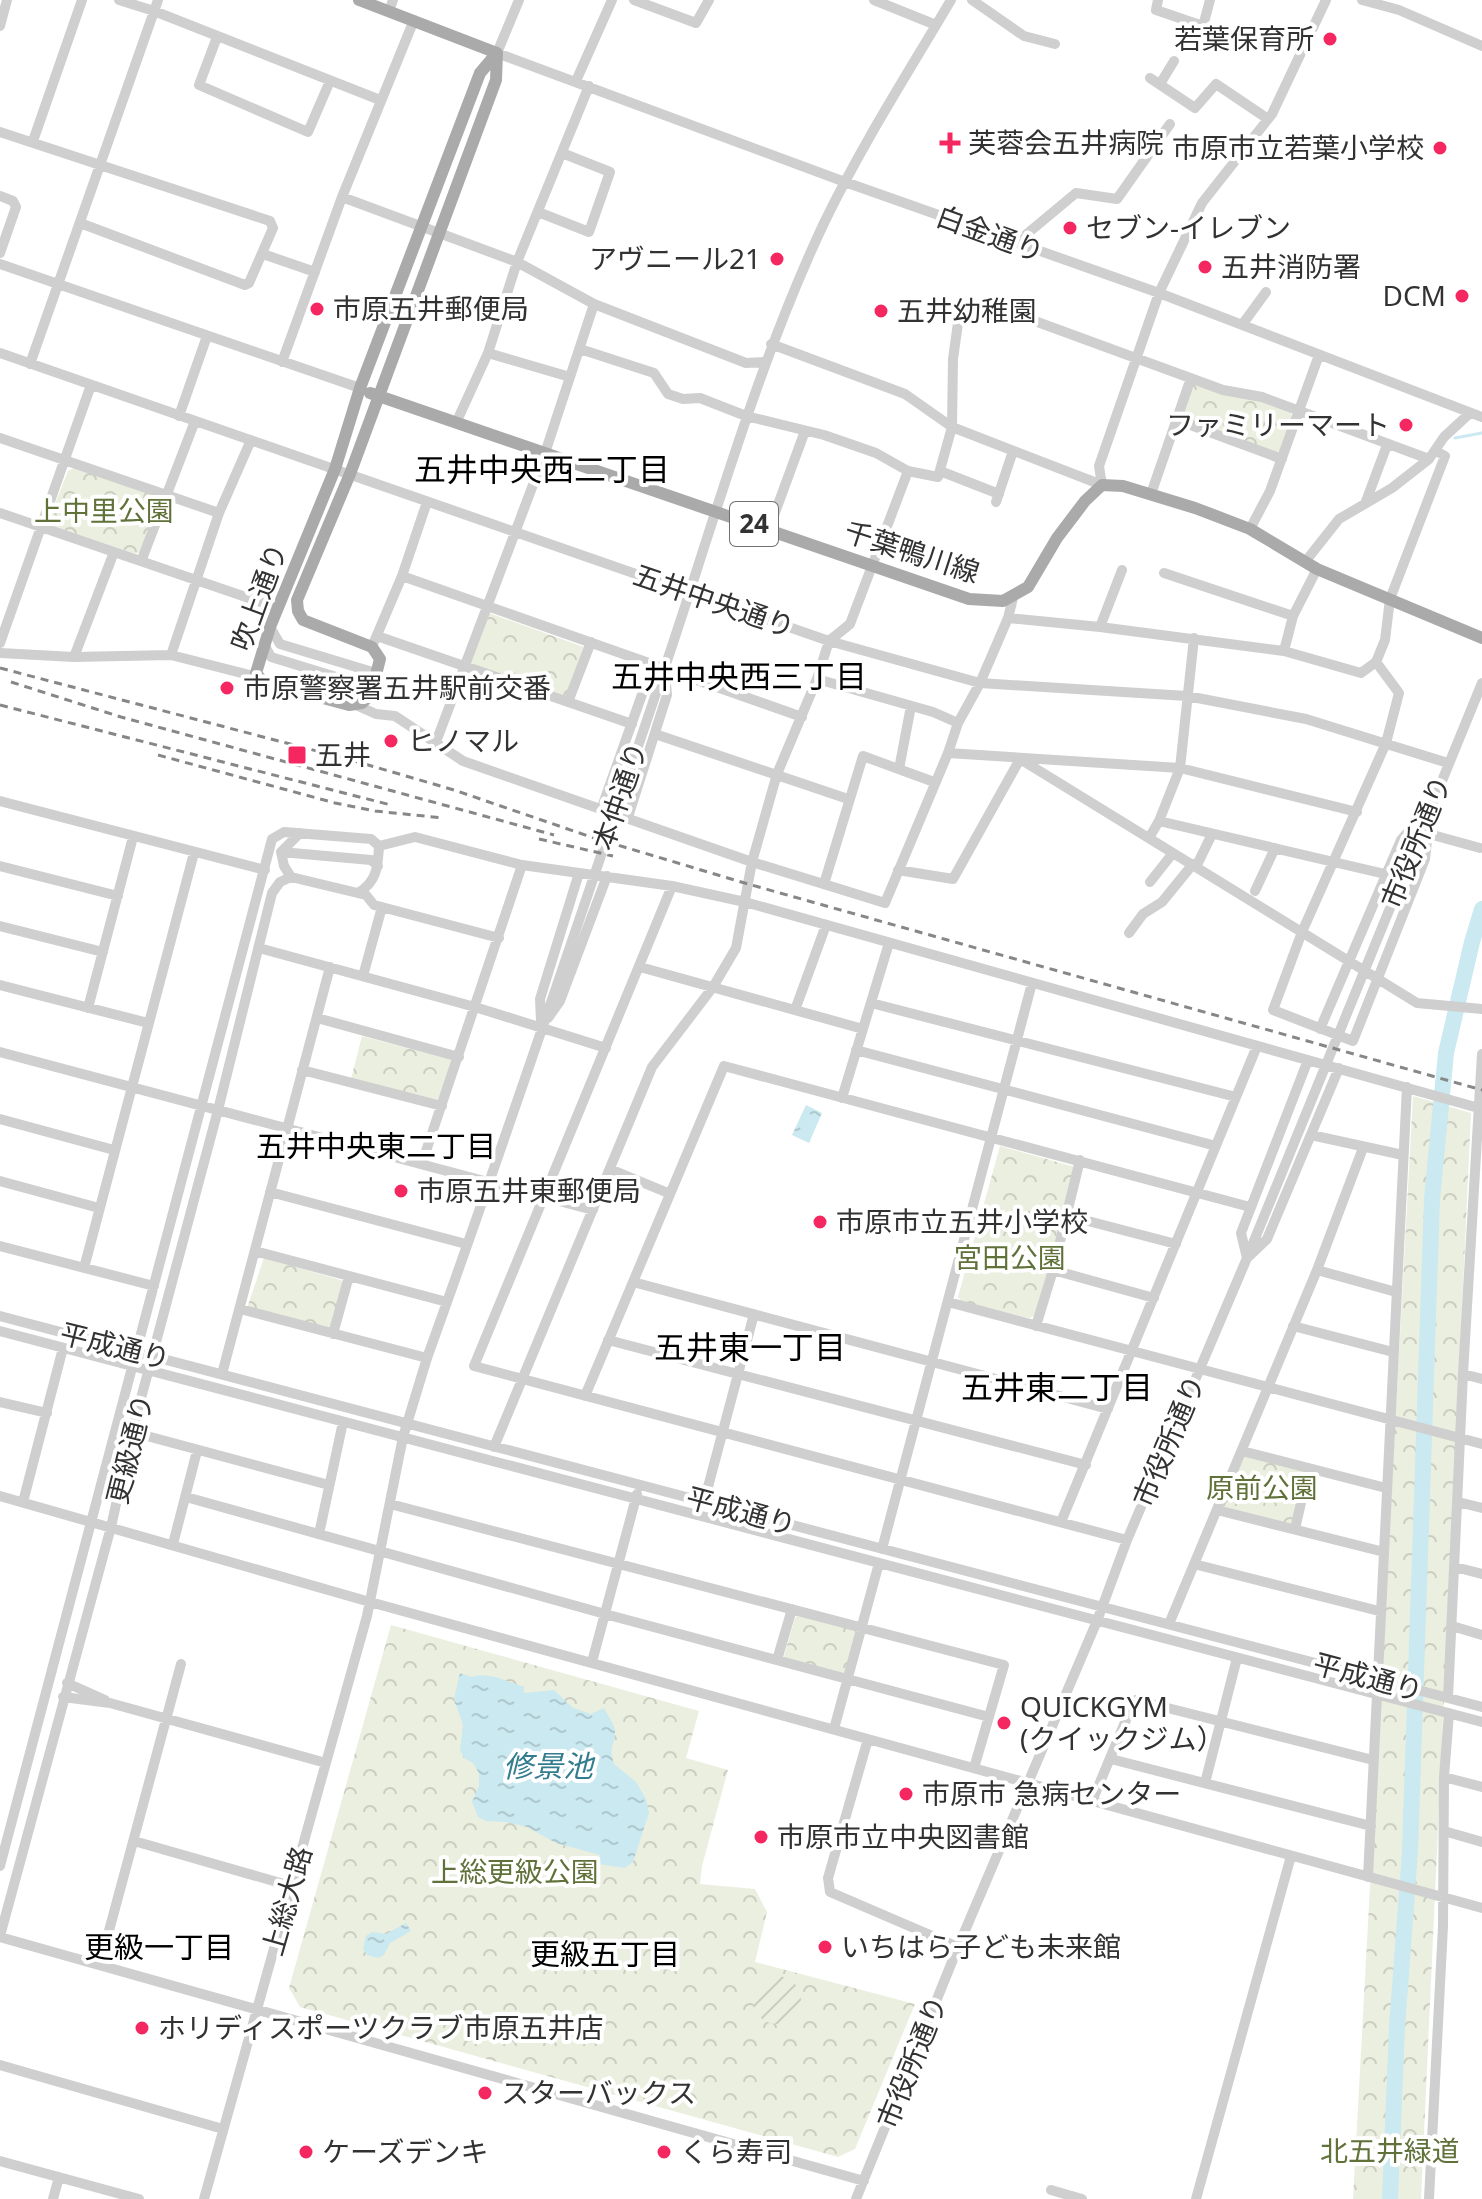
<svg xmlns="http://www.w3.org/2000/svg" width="1482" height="2199" viewBox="0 0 1482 2199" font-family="'Noto Sans','Noto Sans JP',sans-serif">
<defs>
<pattern id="forest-crowns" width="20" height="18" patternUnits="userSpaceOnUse" patternTransform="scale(2)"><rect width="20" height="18" fill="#ebefdf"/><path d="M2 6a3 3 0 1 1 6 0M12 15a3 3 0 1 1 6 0" fill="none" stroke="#cacdc0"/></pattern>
<pattern id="garden-furrows" width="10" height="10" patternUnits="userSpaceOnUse" patternTransform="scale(2)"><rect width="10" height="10" fill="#ebefdf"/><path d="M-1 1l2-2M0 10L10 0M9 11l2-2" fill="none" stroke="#cacdc0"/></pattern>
<pattern id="water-ripples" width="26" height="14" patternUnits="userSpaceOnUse" patternTransform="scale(2)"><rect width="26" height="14" fill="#cae9f0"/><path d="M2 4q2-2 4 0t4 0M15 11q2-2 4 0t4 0" fill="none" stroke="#aec8ce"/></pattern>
</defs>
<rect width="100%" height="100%" fill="#fff"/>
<path fill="url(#forest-crowns)" d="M 1197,384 L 1259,400 L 1291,413 L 1292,417 L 1280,451 L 1275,453 L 1184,419 L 1182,416 L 1192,385 Z
M 74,468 L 156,496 L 159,502 L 141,551 L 136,554 L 53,526 L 49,519 L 68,471 Z
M 489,613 L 584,647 L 565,698 L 469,664 Z
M 362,1036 L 452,1060 L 439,1100 L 351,1079 Z
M 1413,1096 L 1471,1113 L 1421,2199 L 1353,2199 Z
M 1000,1146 L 1075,1167 L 1035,1316 L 1029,1318 L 961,1301 L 958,1297 Z
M 264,1258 L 341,1280 L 344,1285 L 332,1327 L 328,1329 L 250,1309 L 248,1305 Z
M 1242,1451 L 1309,1468 L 1295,1529 L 1217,1510 Z
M 799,1614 L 855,1628 L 857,1632 L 846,1671 L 841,1675 L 786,1659 L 784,1656 L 795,1618 Z
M 391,1625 L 699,1711 L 686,1758 L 728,1770 L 702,1866 L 700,1884 L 755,1889 L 767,1912 L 755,1962 L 915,2004 L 855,2149 L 838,2157 L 300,2007 L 289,1988 Z"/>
<path fill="url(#garden-furrows)" d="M753 2000a24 24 0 1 1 48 0a24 24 0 1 1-48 0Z"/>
<path fill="url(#water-ripples)" d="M 806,1105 L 822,1113 L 809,1143 L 792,1135 Z
M 460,1673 L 472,1677 C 486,1671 509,1682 524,1687 L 524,1693 L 554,1690 L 573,1708 L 591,1714 L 604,1708 C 608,1716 615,1724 615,1732 C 615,1747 608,1744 614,1764 L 636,1782 L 646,1799 L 649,1813 L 633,1862 L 625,1868 L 598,1864 L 600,1855 L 556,1843 L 527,1827 L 506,1822 L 486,1821 L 478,1817 L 472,1802 L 479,1786 L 479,1773 L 473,1763 L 464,1758 L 460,1750 L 463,1725 L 454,1699 Z
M 406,1923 L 411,1931 L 390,1943 L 384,1955 L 378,1958 L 367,1955 L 363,1949 L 366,1936 L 372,1932 L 386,1934 Z"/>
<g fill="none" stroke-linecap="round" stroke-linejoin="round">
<path stroke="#cae9f0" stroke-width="3" d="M 1455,438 L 1482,433"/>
<path stroke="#cae9f0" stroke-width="16" d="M 1390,2199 L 1397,2027 L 1410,1851 L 1432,1199 L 1446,1053 L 1472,942 L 1482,909"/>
<path stroke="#cfcfcf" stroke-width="10" d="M 119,0 L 154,11 L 380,100
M 519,0 L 497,53 L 845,182 L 1159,293 L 1482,417
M 634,0 L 696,23 L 709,0
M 874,0 L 936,25
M 972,0 L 1024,36 L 1055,44
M 1158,0 L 1156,10 L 1203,26 L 1210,0
M 1362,0 L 1399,10 L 1482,46
M 389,11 L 393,0
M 0,26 L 7,0
M 217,37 L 199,85 L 308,132 L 330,81
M 1150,78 L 1195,108 L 1216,84 L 1268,119
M 576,81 L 612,0
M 1160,84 L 1174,61
M 0,132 L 270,221 L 273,228 L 249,283 L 245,285 L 80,223
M 33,141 L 82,0
M 0,196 L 13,201 L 16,207 L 0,253
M 342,197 L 517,262 L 594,304 L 746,363 L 765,362
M 538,212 L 589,232 L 610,172 L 562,153
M 1016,243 L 1076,193 L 1117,199 L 1170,124
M 263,254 L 315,272
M 0,264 L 360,388
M 1010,312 L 1223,390 L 1262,397 L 1429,459
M 1242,325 L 1266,292
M 771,344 L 905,394 L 952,427 L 1102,485 L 1099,466 L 1159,293 L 1202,203 L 1272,114 L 1326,0
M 580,349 L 654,373 L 668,394 L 683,399 L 700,398 L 746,416 L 824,435 L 876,453 L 908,471
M 0,353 L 829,641 L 980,683 L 1187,696 L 1306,719 L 1448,763
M 488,353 L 570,377
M 282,362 L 342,197 L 414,20
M 30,364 L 158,0
M 179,416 L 207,336
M 1177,420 L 1282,459
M 456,423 L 488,353 L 517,262 L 589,86
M 0,438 L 219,513
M 940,471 L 999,494
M 1151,494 L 1191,378
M 996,502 L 1013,451
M 1365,504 L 1387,445
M 0,513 L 278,608
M 769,529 L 805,431
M 1250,529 L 1270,491 L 1319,355
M 142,559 L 195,421
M 1305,562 L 1339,519 L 1392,488 L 1429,459 L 1444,437 L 1470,413
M 1164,573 L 1293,616
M 402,576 L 802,717
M 1008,618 L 1100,627 L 1284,651 L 1361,673 L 1376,662 L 1385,640 L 1390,599 L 1445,456 L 1436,451
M 270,627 L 280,644 L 376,673
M 1100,627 L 1122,570
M 377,636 L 632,724
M 374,642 L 402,576 L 427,502
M 0,643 L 91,385
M 264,644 L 271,657 L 372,688
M 1284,651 L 1293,616 L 1317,569
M 0,653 L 74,657 L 171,655 L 257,677
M 171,655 L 219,513 L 251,440
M 74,657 L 114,552
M 1376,662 L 1399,693 L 1386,743 L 1302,932 L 1273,1010 L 1353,1041 L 1425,859 L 1430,814
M 817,679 L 933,712 L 958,723
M 568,702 L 591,642
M 356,705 L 376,714 L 395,716 L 463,761 L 752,862 L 885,903 L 948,753 L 958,723 L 980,683 L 1008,618 L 1013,598
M 655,734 L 848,799
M 436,742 L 545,453 L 594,304
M 948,753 L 1180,768 L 1357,812
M 899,769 L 911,706
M 0,801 L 265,870
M 602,807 L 645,686 L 661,672
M 628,817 L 667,695 L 665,673
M 1159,821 L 1385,874
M 300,833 L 281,852 L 284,866 L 291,877 L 366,895 L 374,905 L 499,938
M 1429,834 L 1480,848
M 1149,838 L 1159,821 L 1180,768 L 1194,638
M 379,846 L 415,837 L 522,865 L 672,886 L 745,902 L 1482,1109
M 281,852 L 371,860 L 378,866
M 0,866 L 118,896
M 1196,867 L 1212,834
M 898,870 L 953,879 L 1020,759 L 1417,1003 L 1482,1009
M 1150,882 L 1173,853
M 824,884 L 863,756 L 934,782
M 672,886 L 474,1366 L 1127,1540
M 1255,891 L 1275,848
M 358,893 C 377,882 378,866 379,846
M 0,926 L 103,952
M 1129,933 L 1143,914 L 1162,902 L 1193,864
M 259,948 L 475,1007 L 606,1048
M 640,967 L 863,1029
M 363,976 L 382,907
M 0,985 L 148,1023
M 871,1003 L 1236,1097
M 88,1008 L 133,837
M 795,1010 L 826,925
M 317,1018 L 459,1057
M 548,1018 L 560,1001 L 607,876
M 541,1021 L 540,999 L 579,873
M 1320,1029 L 1401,840 L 1425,812
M 856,1050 L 1216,1146
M 0,1052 L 593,1210
M 1308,1060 L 1241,1233 L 1247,1258 L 1267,1239 L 1339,1068
M 302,1070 L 442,1106
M 842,1098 L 889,943
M 0,1119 L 114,1150
M 1311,1135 L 1403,1155
M 422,1163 L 522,865
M 610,1169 L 668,1193
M 0,1181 L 99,1208
M 270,1192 L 466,1244
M 1065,1215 L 1176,1244
M 0,1246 L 154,1286
M 255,1251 L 447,1302
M 84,1268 L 194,853
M 1053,1270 L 1154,1298
M 1317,1270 L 1396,1292
M 633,1282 L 1108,1409
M 948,1302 L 1482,1444
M 240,1309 L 427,1358
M 0,1316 L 1482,1707
M 1036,1326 L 1053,1270 L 1080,1160
M 1293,1326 L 1393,1352
M 0,1331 L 1482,1722
M 333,1334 L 349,1276
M 608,1340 L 1086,1465
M 222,1374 L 330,967
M 1463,1374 L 1482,1379
M 585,1396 L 724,1066 L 1250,1207
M 0,1402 L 47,1413
M 132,1432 L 329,1485
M 494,1447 L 652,1067 L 713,987 L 736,948 L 752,862 L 777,774 L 817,679 L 829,641 L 850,624 L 908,471 L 938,477 L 952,427 L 953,359 L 958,323
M 1242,1451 L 1386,1488
M 0,1496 L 370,1602 L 1482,1908
M 186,1497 L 605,1614 L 989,1717
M 23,1502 L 63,1348
M 704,1502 L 754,1314
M 1458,1502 L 1482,1508
M 390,1504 L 1004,1665 L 974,1768
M 1217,1510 L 1384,1552
M 1061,1522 L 1257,1046
M 1295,1529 L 1309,1468
M 319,1534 L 343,1422
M 173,1544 L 197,1451
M 882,1549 L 1032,983
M 1194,1564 L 1379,1611
M 1455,1567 L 1482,1574
M 1169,1624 L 1317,1270 L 1363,1148
M 1452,1626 L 1482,1635
M 777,1660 L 792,1609
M 592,1662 L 637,1494
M 67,1683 L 105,1700
M 63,1697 L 110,1703 L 326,1763
M 1448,1698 L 1463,1374 L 1482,1054
M 834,1729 L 879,1563
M 868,1739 L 828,1878 L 830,1892 L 958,1947
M 1111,1759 L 1371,1826
M 1444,1777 L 1482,1787
M 1205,1783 L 1237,1658
M 1093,1799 L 1133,1703 L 1136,1700 L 1373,1760
M 1444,1831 L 1482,1842
M 134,1841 L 291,1886
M 0,1866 L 272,839 L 284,832 L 371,839 L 379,846
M 1368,1877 L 1407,1087
M 0,1936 L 111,1527 L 132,1432 L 218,1110 L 272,893 L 280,882 L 291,877
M 0,1937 L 864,2181
M 100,1964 L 181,1664
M 0,2065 L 223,2129
M 0,2161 L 139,2199
M 1051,2190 L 1082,2199
M 53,2199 L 59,2177
M 204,2199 L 367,1616 L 403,1437 L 427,1358 C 510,1128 587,896 666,664 C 716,516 757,365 824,223 C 861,146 908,73 951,0
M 856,2199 L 958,1947 L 1097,1621 L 1127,1540 L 1247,1258 L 1482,683
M 1196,2199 L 1291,1856
M 1429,2199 L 1443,1926 L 1444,1777 L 1449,1713"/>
<path stroke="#aaa" stroke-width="12" d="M 359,0 L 497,53
M 497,53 L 496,80 L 350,474 L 297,600 L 298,611 L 303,620 L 372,647 L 380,659 L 371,694 L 362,703 L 349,705 L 263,682 L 256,673 L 270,627 L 335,469 L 360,388 L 480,73 Z
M 370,393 L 969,599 L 1003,601 L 1028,587 L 1057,538 L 1085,501 L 1102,485 L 1123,486 L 1195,508 L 1250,529 L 1317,569 L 1482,638"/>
<path stroke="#878787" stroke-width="3" stroke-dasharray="8 6" stroke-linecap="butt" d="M 0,668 L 351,760 L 454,790 L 594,838 L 748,884 L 1482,1090
M 11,682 L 121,717 L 554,835
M 0,705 L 391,805
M 158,755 L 335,803 L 375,811 L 443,818
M 539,839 L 613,856"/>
</g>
<g fill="#f52760" stroke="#fff" stroke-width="3">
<circle cx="1330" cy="39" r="8"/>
<path d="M946 131h8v8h8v8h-8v8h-8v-8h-8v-8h8z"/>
<circle cx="1440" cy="148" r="8"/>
<circle cx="1070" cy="228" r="8"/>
<circle cx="777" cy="259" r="8"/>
<circle cx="1205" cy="267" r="8"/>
<circle cx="1462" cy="296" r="8"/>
<circle cx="317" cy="309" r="8"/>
<circle cx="881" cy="311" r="8"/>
<circle cx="1406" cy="425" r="8"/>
<circle cx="227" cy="688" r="8"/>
<circle cx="391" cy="741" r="8"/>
<rect x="287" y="745" width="20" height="20" rx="4"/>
<circle cx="401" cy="1191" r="8"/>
<circle cx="820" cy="1222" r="8"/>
<circle cx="1004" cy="1723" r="8"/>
<circle cx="906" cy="1794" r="8"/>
<circle cx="761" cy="1837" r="8"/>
<circle cx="825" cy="1947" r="8"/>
<circle cx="142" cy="2028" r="8"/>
<circle cx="485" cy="2093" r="8"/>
<circle cx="306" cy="2152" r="8"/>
<circle cx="664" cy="2152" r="8"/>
</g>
<g text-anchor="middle" stroke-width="8" stroke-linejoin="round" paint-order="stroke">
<rect fill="#fff" stroke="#707070" stroke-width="2" x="730" y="502" width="48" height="44" rx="6"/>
<g font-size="26" font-weight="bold" fill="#323232">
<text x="754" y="533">24</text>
</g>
<g font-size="28" fill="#323232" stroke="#fff" text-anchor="start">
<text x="1314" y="49" text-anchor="end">若葉保育所</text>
<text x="968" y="153">芙蓉会五井病院</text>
<text x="1424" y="158" text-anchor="end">市原市立若葉小学校</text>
<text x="1086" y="238">セブン-イレブン</text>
<text x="761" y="269" text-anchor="end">アヴニール21</text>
<text x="1221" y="277">五井消防署</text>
<text x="1446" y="306" text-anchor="end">DCM</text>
<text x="333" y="319">市原五井郵便局</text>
<text x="897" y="321">五井幼稚園</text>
<text x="1390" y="435" text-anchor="end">ファミリーマート</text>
<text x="243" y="698">市原警察署五井駅前交番</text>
<text x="407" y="751">ヒノマル</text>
<text x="315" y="765">五井</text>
<text x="417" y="1201">市原五井東郵便局</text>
<text x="836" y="1232">市原市立五井小学校</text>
<text x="1020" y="1717">QUICKGYM<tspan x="1020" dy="32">(クイックジム）</tspan></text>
<text x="922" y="1804">市原市 急病センター</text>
<text x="777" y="1847">市原市立中央図書館</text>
<text x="841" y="1957">いちはら子ども未来館</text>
<text x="158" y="2038">ホリディスポーツクラブ市原五井店</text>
<text x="501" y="2103">スターバックス</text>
<text x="322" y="2162">ケーズデンキ</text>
<text x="680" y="2162">くら寿司</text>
</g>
<g font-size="28" fill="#323232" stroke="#fff">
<text transform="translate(990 234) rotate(20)" y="10">白金通り</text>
<text transform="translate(912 552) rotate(18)" y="10">千葉鴨川線</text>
<text transform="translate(259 597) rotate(-70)" y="10">吹上通り</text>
<text transform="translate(714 601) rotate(19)" y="10">五井中央通り</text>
<text transform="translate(620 796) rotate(-71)" y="10">本仲通り</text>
<text transform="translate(1416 842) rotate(-68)" y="10">市役所通り</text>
<text transform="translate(115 1346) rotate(14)" y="10">平成通り</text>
<text transform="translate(1169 1441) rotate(-67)" y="10">市役所通り</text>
<text transform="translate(130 1449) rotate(-76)" y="10">更級通り</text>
<text transform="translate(741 1511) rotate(15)" y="10">平成通り</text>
<text transform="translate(1368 1677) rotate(15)" y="10">平成通り</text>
<text transform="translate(287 1901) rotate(-74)" y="10">上総大路</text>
<text transform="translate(912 2062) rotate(-68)" y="10">市役所通り</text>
</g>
<g font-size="28" fill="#60723a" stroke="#fff">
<text x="104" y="521">上中里公園</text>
<text x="1010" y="1268">宮田公園</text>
<text x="1262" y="1498">原前公園</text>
<text x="515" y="1882">上総更級公園</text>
<text x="1390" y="2161">北五井緑道</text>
</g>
<g font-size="30" fill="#000" stroke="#fff">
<text x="376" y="1157">五井中央東二丁目</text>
<text x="159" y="1958">更級一丁目</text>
<text x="605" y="1965">更級五丁目</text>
</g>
<g font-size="30" font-style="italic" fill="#337d8e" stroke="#fff">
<text x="548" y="1777">修景池</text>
</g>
<g font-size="32" fill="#000" stroke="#fff">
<text x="542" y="481">五井中央西二丁目</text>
<text x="739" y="688">五井中央西三丁目</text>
<text x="750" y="1359">五井東一丁目</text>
<text x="1057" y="1399">五井東二丁目</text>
</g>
</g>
</svg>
